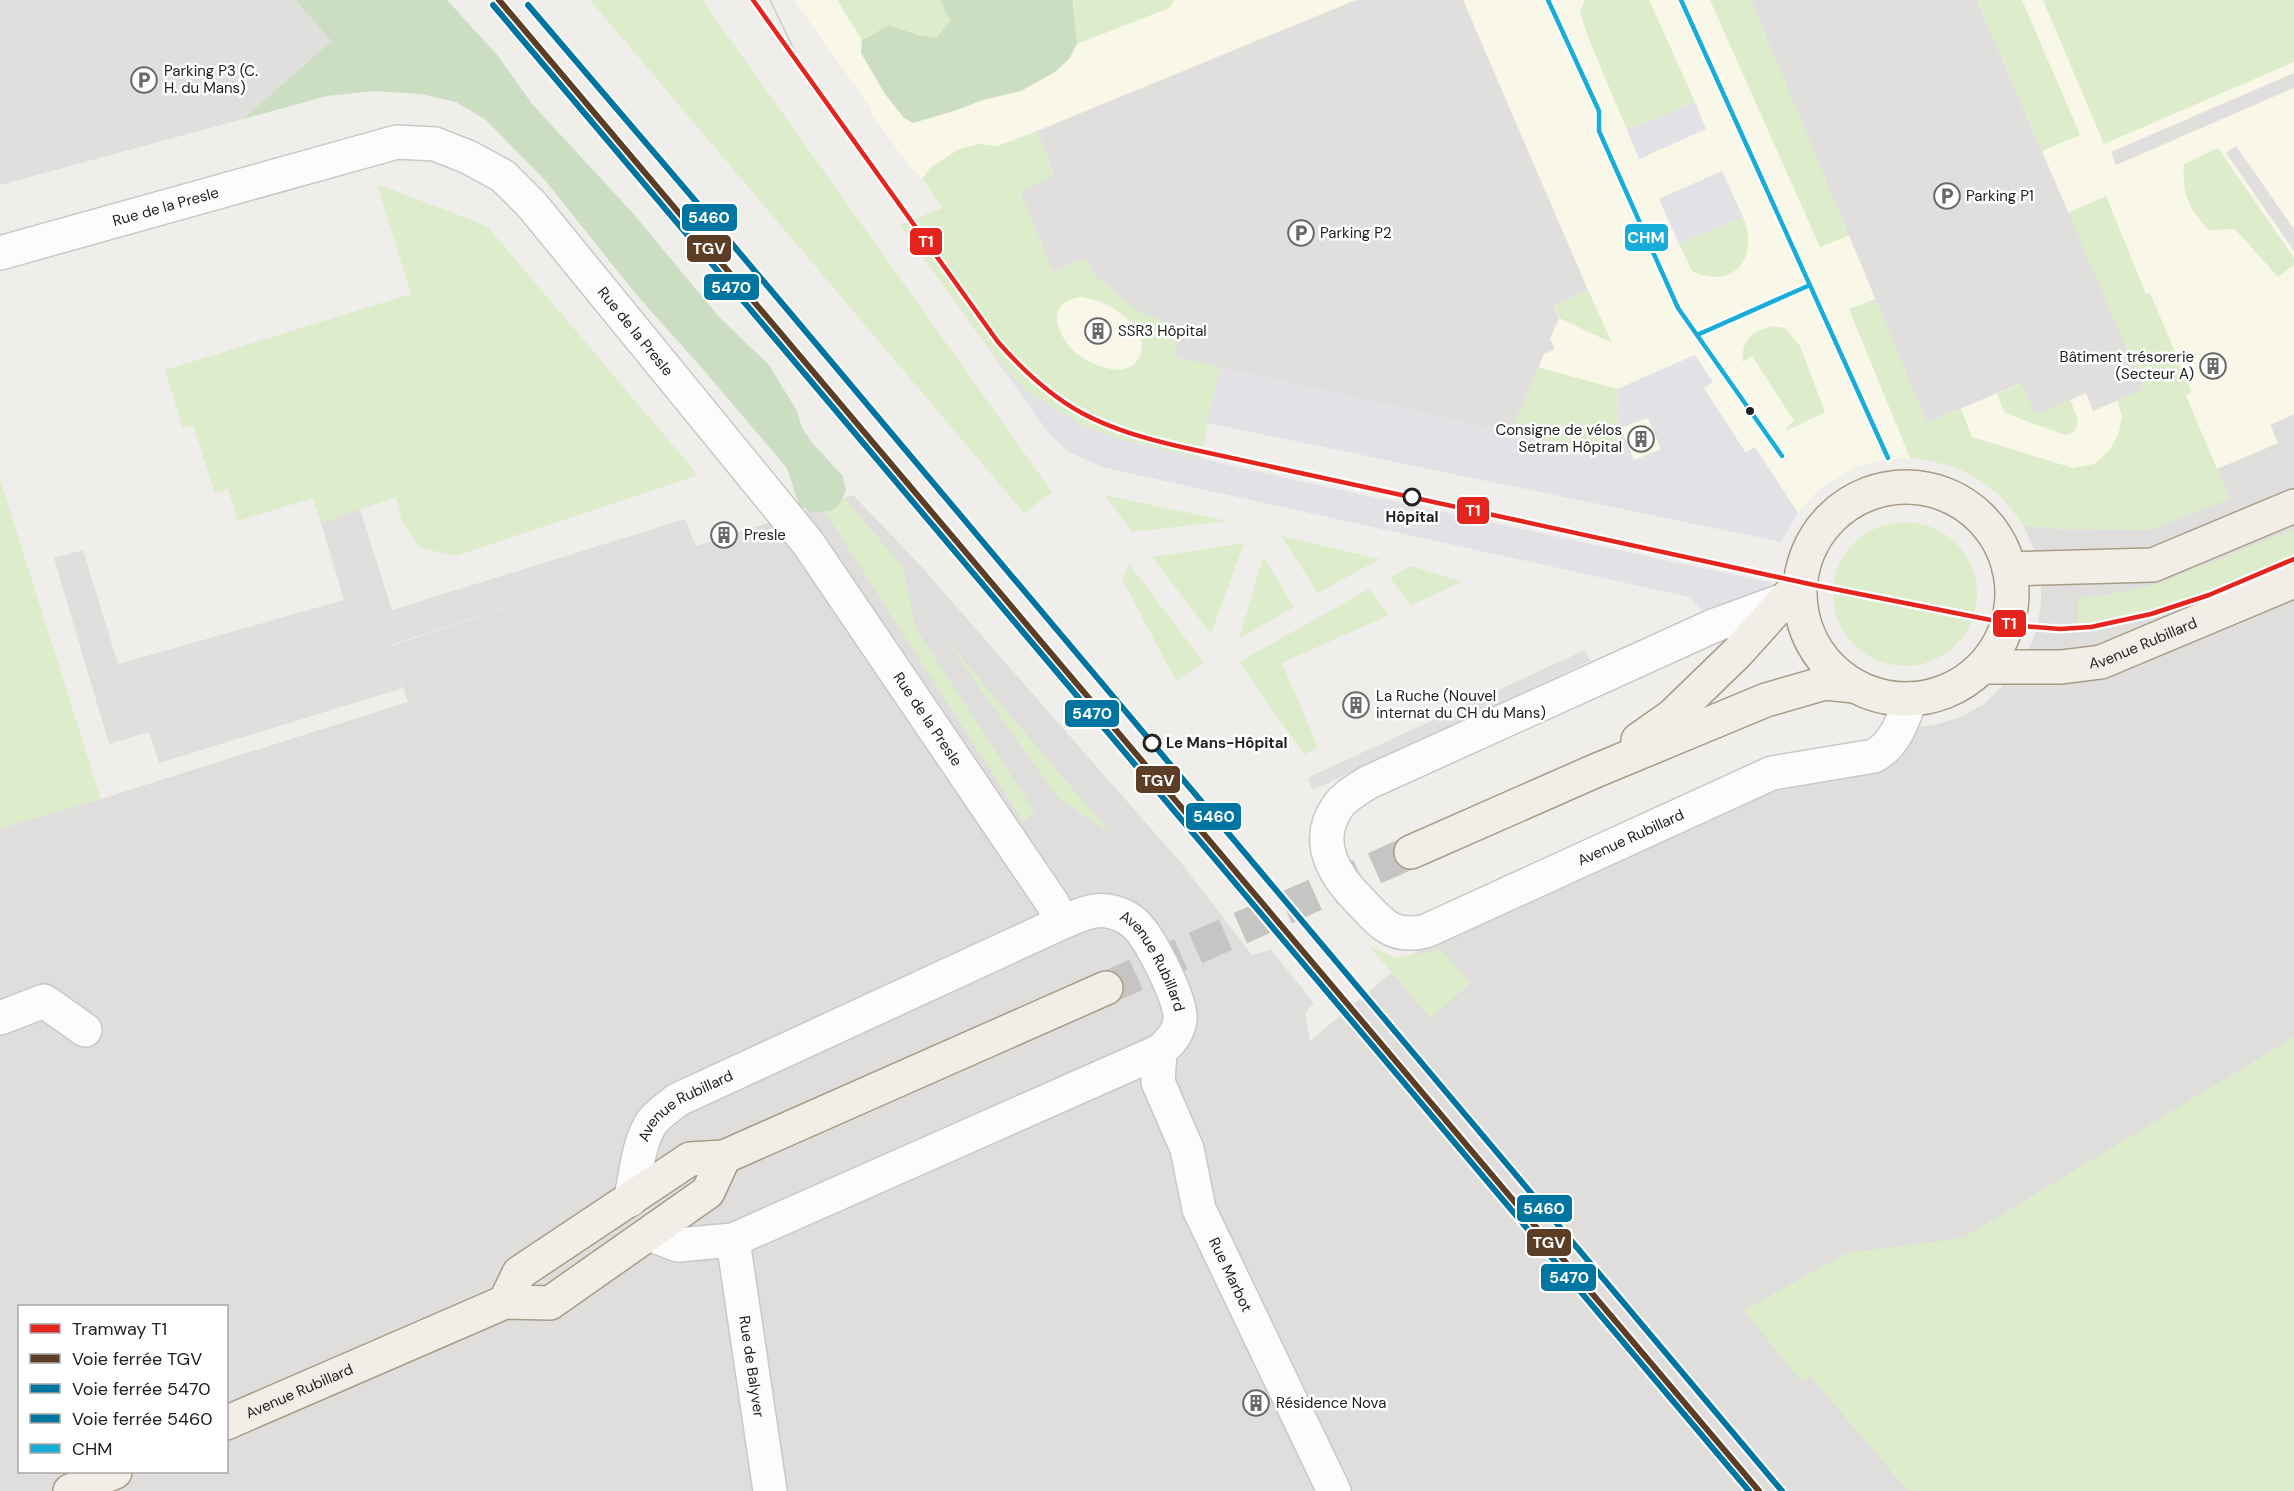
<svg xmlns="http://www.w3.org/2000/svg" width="2294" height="1491" viewBox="0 0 2294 1491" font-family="'DM Sans',sans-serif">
<rect width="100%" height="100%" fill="#f0eeeb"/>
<path fill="#dfdedc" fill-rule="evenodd" d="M 2294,414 L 2294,1491 L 0,1491 L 0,828 L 101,799 L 408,702 L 390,646 L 853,495 L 919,564 L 1182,864 L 1252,955 L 1271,950 L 1314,1003 L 1305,1013 L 1310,1041 L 1455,919 L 1913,728 L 1938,724 L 1963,716 L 1984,704 L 2014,675 L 2023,662 L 2036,632 L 2041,604 L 2041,583 L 2036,553 L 2023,525 L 2060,529 L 2217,469 L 2278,443 L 2270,424 ZM 20,1306 L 226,1306 L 226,1472 L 20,1472 Z"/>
<path fill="#f8f7e8" d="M 794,0 L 2294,0 L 2294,414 L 2270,425 L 2278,443 L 2217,469 L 2230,499 L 2066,522 L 2060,529 L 2023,525 L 2012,508 L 1980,479 L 1941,462 L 1921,459 L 1900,458 L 1878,461 L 1854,468 L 1820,488 L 1791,521 L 1781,542 L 1207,423 L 1088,380 L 942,208 L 918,174 L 915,170 L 912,171 L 870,111 L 872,110 Z"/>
<path fill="#ddeccb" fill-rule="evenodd" d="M 590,0 L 702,0 L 1052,492 L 1024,513 Z
M 837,0 L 940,0 L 950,21 L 936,38 L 918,35 L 889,25 L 862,40 Z
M 1174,0 L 1169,8 L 1077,44 L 1074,0 Z
M 1585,0 L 1649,0 L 1695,102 L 1627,130 L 1588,37 L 1580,12 Z
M 1710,0 L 1751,0 L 1850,235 L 1820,247 Z
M 1977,0 L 2022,0 L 2080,135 L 2042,151 Z
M 2043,0 L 2294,0 L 2294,62 L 2104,144 Z
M 1037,131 L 1054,177 L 1020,192 L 1053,272 L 1084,258 C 1109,295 1135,309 1174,327 L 1175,357 L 1221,367 L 1200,459 L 1118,439 L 1085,427 L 1025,390 L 983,341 L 900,225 L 942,208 L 922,179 L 930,168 L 959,149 L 979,144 L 998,146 ZM 1081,297 C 1104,301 1126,312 1138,333 C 1150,353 1133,374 1111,369 C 1099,367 1087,361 1077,354 C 1056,336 1044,302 1081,297 Z
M 2218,148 L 2294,258 L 2294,265 L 2278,277 L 2235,229 L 2209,230 C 2188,208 2182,194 2184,164 Z
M 377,184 L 487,226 L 698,475 L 455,556 L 419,547 L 402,521 L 396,497 L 321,523 L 313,498 L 238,521 L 228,489 L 215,493 L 193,425 L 183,428 L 165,370 L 411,294 Z
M 2106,196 L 2146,294 L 2150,293 L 2192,392 L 2186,396 L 2230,499 L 2150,530 L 2060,529 L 2023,525 C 1994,482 1961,463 1910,458 L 1849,309 L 1876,299 L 1927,423 L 1961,409 L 1972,437 L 2073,468 L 2094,464 L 2110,450 L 2119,432 L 2122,416 L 2117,401 L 2143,389 L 2068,213 Z
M 1743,217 C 1760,257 1734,291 1692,271 L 1679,244 Z
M 1588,290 L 1612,343 L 1559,318 L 1553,306 Z
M 1772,326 L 1785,328 L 1800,346 L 1825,412 L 1788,430 L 1786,428 L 1794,421 L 1752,356 L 1743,362 C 1741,340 1753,331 1772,326 Z
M 1538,367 L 1617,389 L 1619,442 L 1612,450 L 1593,452 L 1510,433 Z
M 735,371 L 903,567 L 915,627 L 1035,812 L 1023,821 Z
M 2022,383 L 2035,415 L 2070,400 C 2075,412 2086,432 2065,435 L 2005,413 L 1997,394 Z
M 0,479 L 101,799 L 0,828 Z
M 1105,495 L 1227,521 L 1132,532 Z
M1833 594a72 72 0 1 1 144 0a72 72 0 1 1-144 0Z
M 2294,529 L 2294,563 L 2206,600 L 2154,618 L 2078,632 L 2077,598 L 2105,595 L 2158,584 Z
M 1281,536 L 1380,559 L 1318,593 Z
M 1244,543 L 1211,634 L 1152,557 Z
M 1263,557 L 1294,607 L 1239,639 Z
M 1129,564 L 1204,663 L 1176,681 L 1122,579 Z
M 1411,566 L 1462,582 L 1411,605 L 1390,578 Z
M 1369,589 L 1389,615 L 1282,663 L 1318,747 L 1304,755 L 1239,662 Z
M 943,636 L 1111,834 L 1058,798 Z
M 1369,946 L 1397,958 L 1440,949 L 1471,983 L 1430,1018 Z
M 2294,1037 L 2294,1491 L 1908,1491 L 1810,1376 L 1801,1381 L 1744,1310 L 1847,1253 L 1963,1238 Z"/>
<path fill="#cbdec1" d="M 295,0 L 447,0 L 499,57 L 532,104 L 631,211 L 719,317 L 769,365 L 797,411 L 802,428 L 813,444 L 843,476 L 846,491 L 839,505 L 831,511 L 811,512 L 799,505 L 787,468 L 701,367 L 635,293 L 544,179 L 486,120 L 456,102 L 421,94 L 374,91 L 327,96 L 243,119 L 331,41 Z
M 940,0 L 1073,0 L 1077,44 L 1069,59 L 1055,72 L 1021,91 L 983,100 L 954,111 L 913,123 L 904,118 L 885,94 L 861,53 L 862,40 L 889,25 L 918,35 L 936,38 L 950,21 Z"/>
<path fill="#e0dfde" d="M 0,0 L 295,0 L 331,41 L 243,119 L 0,185 Z
M 1356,0 L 1463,0 L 1588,290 L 1553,306 L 1559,318 L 1550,339 L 1555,349 L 1544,354 L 1510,433 L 1175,357 L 1174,327 L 1133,308 L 1097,277 L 1084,258 L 1053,272 L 1020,192 L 1054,176 L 1037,131 Z
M 1751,0 L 1977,0 L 2144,389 L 2093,411 L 2086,393 L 2035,415 L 2021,383 L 1927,423 Z
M 2294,73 L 2294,88 L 2116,165 L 2111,152 Z
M 2236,146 L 2294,229 L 2294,251 L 2226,153 Z
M 360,509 L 392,610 L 685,519 L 696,547 L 390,645 L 403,688 L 159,763 L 149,732 L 109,744 L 54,558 L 83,550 L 118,664 L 344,600 L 321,523 Z
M 1585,650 L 1590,661 L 1313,790 L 1307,778 Z"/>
<path fill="#e2e1e5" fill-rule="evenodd" d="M 1695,102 L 1706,129 L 1639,159 L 1627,130 Z
M 1722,171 L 1743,217 L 1679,244 L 1659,199 Z
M 983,341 L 1025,390 L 1085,427 L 1118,439 L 1276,476 L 1771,583 L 1771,592 L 1711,613 L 1704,612 L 1689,597 L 1102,467 L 1069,452 L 1050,435 Z
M 1695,355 L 1713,382 L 1704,388 L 1746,453 L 1755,447 L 1798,513 L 1781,542 L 1207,423 L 1221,367 L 1593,452 L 1612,450 L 1619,442 L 1617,389 ZM 1648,418 L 1661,449 L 1634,460 L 1621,428 Z"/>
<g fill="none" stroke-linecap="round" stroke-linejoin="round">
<path stroke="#c7c5c3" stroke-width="33" stroke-dasharray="33 16" stroke-linecap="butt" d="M 1106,988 L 1411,852"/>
<g stroke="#c9c8c7" stroke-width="36">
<g id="minor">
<path id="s1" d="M 0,253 L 397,142 L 435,144 L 468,157 L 503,176 L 532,205 L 808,543 L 1051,901 L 1063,922"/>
<path id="s2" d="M 1784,600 L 1713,626 L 1367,783 C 1357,790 1345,796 1338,806 C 1313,841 1334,875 1360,901 C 1382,924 1392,939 1426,931 L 1772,773 L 1874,756 C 1896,744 1902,721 1911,699"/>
<path d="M 0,1018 L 44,1001 L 85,1030"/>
<path id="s3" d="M 1160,1051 L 1158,1082 L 1187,1149 L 1199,1209 L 1334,1491"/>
<path id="s4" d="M 630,1200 C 637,1175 637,1144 652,1122 C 659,1113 669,1107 677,1100 L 1063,922 C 1079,916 1094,907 1112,912 C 1122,914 1132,920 1139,928 C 1152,943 1183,1003 1180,1020 C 1178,1034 1170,1042 1160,1051 L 733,1240 L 678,1245 L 649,1234"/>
<path id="s5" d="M 733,1240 L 770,1491"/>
</g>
</g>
<g stroke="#a79c86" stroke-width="36">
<g id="primary">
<circle cx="1906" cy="593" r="106"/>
<path d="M 2009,569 L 2153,565 L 2294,506"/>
<path id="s6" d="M 1982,667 L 2061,667 L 2101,662 L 2294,581"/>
<path d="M 1638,740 L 1672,716 L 1737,653 L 1800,583"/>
<path d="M 1411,852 L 1595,771 L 1766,700 L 1825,683 L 1855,686"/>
<path d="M 505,1302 L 519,1273 L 690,1159 L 724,1157 L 1106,988"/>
<path id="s7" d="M 226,1423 L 505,1302 L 550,1303 L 708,1192 L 724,1157"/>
<path d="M 70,1491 L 115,1472"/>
</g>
</g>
<use href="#minor" stroke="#fdfcfc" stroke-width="33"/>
<use href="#primary" stroke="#f3ede7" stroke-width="33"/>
<path stroke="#ccc" stroke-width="1.5" d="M 770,0 L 805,72"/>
<g stroke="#fff" stroke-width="9">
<path id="bus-1" d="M 1548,0 L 1599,111 L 1599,131 L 1678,308 L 1782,456
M 1681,0 L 1888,458
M 1697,335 L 1810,285"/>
</g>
<use href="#bus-1" stroke="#17add8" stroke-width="4.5"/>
<g stroke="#fff" stroke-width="10">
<path id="rail-1" d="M 499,0 L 1759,1491"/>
</g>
<g stroke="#fff" stroke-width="10">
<path id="rail-2" d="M 493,5 L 1749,1491"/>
</g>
<g stroke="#fff" stroke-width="10">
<path id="rail-3" d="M 528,5 L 722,232 L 1782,1491"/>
</g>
<use href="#rail-1" stroke="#5c3e26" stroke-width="6"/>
<use href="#rail-2" stroke="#0075a1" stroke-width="6"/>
<use href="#rail-3" stroke="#0075a1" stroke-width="6"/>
<g stroke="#fff" stroke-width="9">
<path id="tram-1" d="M 753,0 L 998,342 C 1058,410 1099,428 1186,448 L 1814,585 L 2021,626 L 2060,629 L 2091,627 L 2151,614 L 2209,595 L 2294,559"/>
</g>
<use href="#tram-1" stroke="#e5251d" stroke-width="4.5"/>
</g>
<defs>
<g id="parking-ring" transform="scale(1.35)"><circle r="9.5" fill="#fff" stroke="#6a6968" stroke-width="1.5"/><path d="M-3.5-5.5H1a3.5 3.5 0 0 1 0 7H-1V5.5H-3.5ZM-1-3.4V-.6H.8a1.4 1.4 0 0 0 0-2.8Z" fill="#6a6968"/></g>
<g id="building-ring" transform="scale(1.35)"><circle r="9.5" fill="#fff" stroke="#6a6968" stroke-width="1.5"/><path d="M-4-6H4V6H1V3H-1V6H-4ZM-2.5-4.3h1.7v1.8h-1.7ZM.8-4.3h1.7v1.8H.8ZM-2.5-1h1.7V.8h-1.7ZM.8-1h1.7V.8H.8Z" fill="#6a6968"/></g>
</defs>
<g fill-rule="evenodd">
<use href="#parking-ring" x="144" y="80"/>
<use href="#parking-ring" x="1947" y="196"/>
<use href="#parking-ring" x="1301" y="233"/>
<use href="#building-ring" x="1098" y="331"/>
<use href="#building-ring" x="2213" y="366"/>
<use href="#building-ring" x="1641" y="439"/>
<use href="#building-ring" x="724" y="535"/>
<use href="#building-ring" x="1356" y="705"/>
<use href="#building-ring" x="1256" y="1403"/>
</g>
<circle fill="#222" stroke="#fff" stroke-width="2" cx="1750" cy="411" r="5"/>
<g fill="#fff" stroke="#222" stroke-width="3">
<circle cx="1412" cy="497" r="8"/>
<circle cx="1152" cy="743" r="8"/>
</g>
<g text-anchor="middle" stroke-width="5" stroke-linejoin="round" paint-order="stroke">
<g font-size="15" fill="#222" stroke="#fff" text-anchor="start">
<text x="164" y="76">Parking P3 (C.<tspan x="164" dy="17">H. du Mans)</tspan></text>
<text x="1966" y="201">Parking P1</text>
<text x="1320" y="238">Parking P2</text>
<text x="1118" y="336">SSR3 Hôpital</text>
<text x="2194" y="362" text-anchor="end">Bâtiment trésorerie<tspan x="2194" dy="17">(Secteur A)</tspan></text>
<text x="1622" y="435" text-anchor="end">Consigne de vélos<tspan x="1622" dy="17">Setram Hôpital</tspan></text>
<text x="744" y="540">Presle</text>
<text x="1376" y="701">La Ruche (Nouvel<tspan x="1376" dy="17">internat du CH du Mans)</tspan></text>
<text x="1276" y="1408">Résidence Nova</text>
</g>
<g font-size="15" fill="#222" stroke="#fff">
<text dy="5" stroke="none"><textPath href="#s1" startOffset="172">Rue de la Presle</textPath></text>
<text dy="5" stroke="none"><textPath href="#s1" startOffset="730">Rue de la Presle</textPath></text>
<text dy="5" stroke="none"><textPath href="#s6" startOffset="165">Avenue Rubillard</textPath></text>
<text dy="5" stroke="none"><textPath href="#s1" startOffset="1216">Rue de la Presle</textPath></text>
<text dy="5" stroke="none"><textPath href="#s2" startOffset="903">Avenue Rubillard</textPath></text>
<text dy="5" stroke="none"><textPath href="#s4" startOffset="658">Avenue Rubillard</textPath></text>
<text dy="5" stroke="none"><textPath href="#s4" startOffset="118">Avenue Rubillard</textPath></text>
<text dy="5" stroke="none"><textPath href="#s3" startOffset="238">Rue Marbot</textPath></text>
<text dy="5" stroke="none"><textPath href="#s5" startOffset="128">Rue de Balyver</textPath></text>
<text dy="5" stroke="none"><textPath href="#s7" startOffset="80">Avenue Rubillard</textPath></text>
</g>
<g font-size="15" font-weight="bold" fill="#222" stroke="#fff">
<text x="1412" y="522">Hôpital</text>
<text x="1166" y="748" text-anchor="start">Le Mans-Hôpital</text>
</g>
</g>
<g stroke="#fff" stroke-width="2">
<rect x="681" y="203" width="57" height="29" rx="6" fill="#0075a1"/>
<rect x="1624" y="223" width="45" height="29" rx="6" fill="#17add8"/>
<rect x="909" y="227" width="34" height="29" rx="6" fill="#e5251d"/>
<rect x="686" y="234" width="46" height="29" rx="6" fill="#5c3e26"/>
<rect x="703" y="273" width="57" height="28" rx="6" fill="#0075a1"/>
<rect x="1456" y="496" width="34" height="29" rx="6" fill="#e5251d"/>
<rect x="1992" y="609" width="35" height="29" rx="6" fill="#e5251d"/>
<rect x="1064" y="699" width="56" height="29" rx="6" fill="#0075a1"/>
<rect x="1135" y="765" width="46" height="29" rx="6" fill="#5c3e26"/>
<rect x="1185" y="802" width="57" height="29" rx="6" fill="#0075a1"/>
<rect x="1516" y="1194" width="57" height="29" rx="6" fill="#0075a1"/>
<rect x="1526" y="1228" width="46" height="29" rx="6" fill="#5c3e26"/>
<rect x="1540" y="1263" width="57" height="29" rx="6" fill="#0075a1"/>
</g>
<g font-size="16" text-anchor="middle" font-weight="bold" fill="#fff">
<text x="709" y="223">5460</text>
<text x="1646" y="243">CHM</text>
<text x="926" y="247">T1</text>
<text x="709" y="254">TGV</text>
<text x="731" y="293">5470</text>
<text x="1473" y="516">T1</text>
<text x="2009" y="629">T1</text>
<text x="1092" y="719">5470</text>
<text x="1158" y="786">TGV</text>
<text x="1214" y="822">5460</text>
<text x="1544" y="1214">5460</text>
<text x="1549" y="1248">TGV</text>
<text x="1569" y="1283">5470</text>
</g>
<rect x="18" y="1305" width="210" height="168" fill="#ffffff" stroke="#a7a7a7" stroke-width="1.5"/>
<rect x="30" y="1324" width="30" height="9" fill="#e5251d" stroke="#a7a7a7" stroke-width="1.5"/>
<text x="72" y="1335" font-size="18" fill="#222222">Tramway T1</text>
<rect x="30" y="1354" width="30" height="9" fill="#5c3e26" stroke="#a7a7a7" stroke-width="1.5"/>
<text x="72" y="1365" font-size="18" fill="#222222">Voie ferrée TGV</text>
<rect x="30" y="1384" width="30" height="9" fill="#0075a1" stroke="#a7a7a7" stroke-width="1.5"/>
<text x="72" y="1395" font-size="18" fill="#222222">Voie ferrée 5470</text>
<rect x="30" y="1414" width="30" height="9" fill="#0075a1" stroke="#a7a7a7" stroke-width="1.5"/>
<text x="72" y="1425" font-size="18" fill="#222222">Voie ferrée 5460</text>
<rect x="30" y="1444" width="30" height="9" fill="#17add8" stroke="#a7a7a7" stroke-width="1.5"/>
<text x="72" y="1455" font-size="18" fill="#222222">CHM</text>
</svg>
